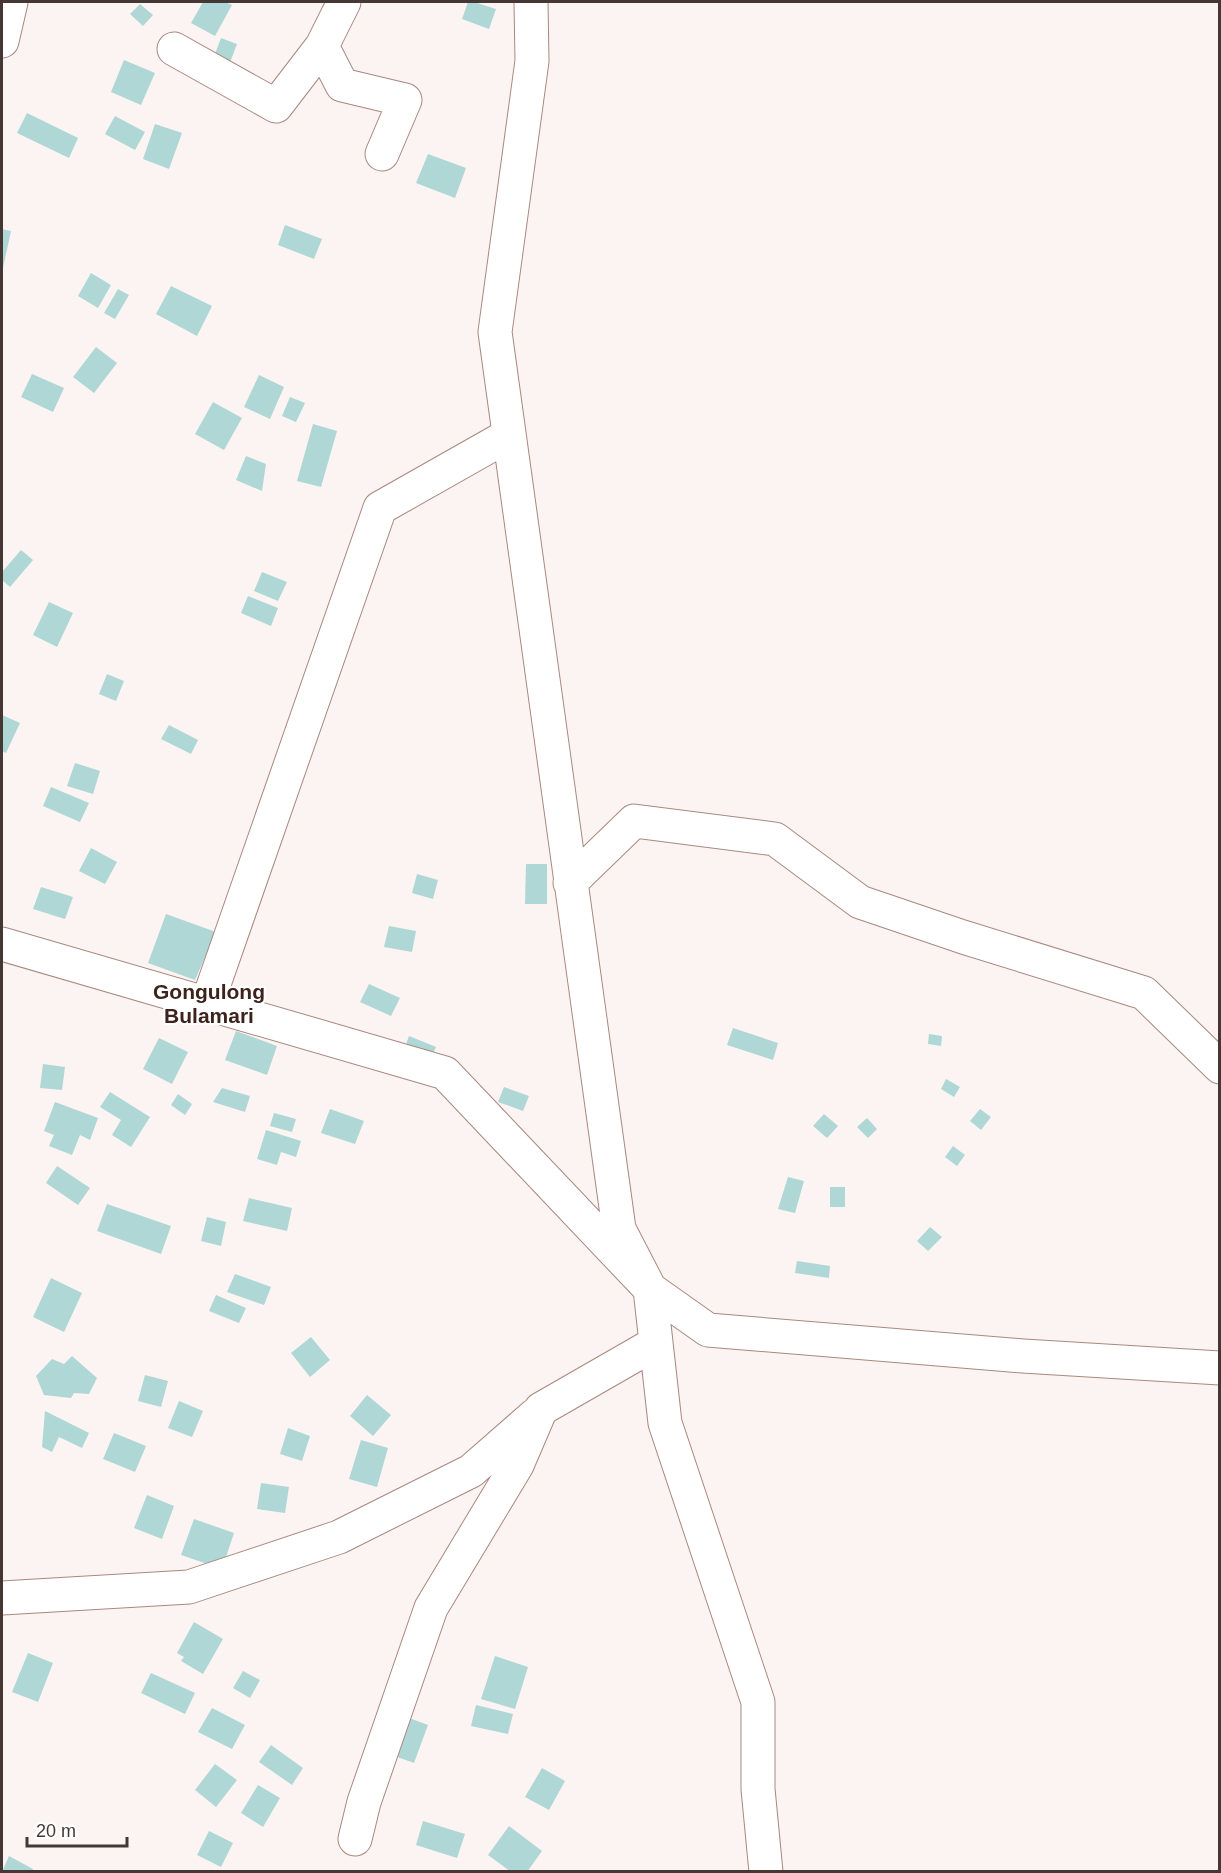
<svg xmlns="http://www.w3.org/2000/svg" width="1221" height="1873" viewBox="0 0 1221 1873" font-family="Helvetica,sans-serif">
<rect width="100%" height="100%" fill="#fbf4f2"/>
<path fill="#afd7d5" d="M 203,2 L 225,2 L 232,5 L 215,36 L 191,23 Z
M 468,2 L 474,2 L 496,9 L 489,29 L 462,19 Z
M 140,4 L 153,15 L 143,26 L 130,14 Z
M 221,38 L 237,44 L 229,65 L 213,59 Z
M 124,60 L 155,73 L 141,105 L 111,92 Z
M 27,113 L 78,138 L 69,158 L 17,133 Z
M 115,116 L 145,132 L 135,150 L 105,134 Z
M 155,124 L 182,133 L 169,169 L 143,159 Z
M 428,154 L 466,168 L 455,198 L 416,183 Z
M 285,225 L 322,239 L 314,259 L 278,245 Z
M 2,229 L 11,231 L 3,268 L 2,268 Z
M 91,273 L 111,285 L 98,308 L 78,296 Z
M 171,286 L 212,306 L 197,336 L 156,314 Z
M 118,289 L 129,295 L 115,319 L 104,313 Z
M 96,347 L 117,363 L 94,393 L 73,377 Z
M 32,374 L 64,388 L 53,412 L 21,397 Z
M 259,375 L 284,387 L 270,419 L 244,407 Z
M 290,397 L 305,403 L 296,422 L 282,416 Z
M 213,402 L 242,418 L 224,450 L 195,434 Z
M 313,424 L 337,431 L 321,487 L 297,481 Z
M 246,456 L 266,464 L 262,491 L 236,480 Z
M 21,550 L 33,560 L 10,587 L 2,580 L 2,572 Z
M 262,572 L 287,582 L 278,601 L 254,591 Z
M 248,596 L 278,608 L 271,626 L 241,613 Z
M 49,602 L 73,613 L 57,647 L 33,635 Z
M 107,674 L 124,681 L 116,701 L 99,694 Z
M 2,715 L 20,723 L 6,753 L 2,751 Z
M 169,725 L 198,740 L 191,754 L 161,739 Z
M 75,763 L 100,771 L 93,794 L 67,786 Z
M 51,787 L 89,803 L 80,822 L 43,806 Z
M 91,848 L 117,862 L 105,884 L 79,871 Z
M 526,864 L 547,864 L 547,904 L 525,904 Z
M 417,874 L 438,880 L 433,899 L 412,893 Z
M 41,887 L 73,897 L 65,919 L 33,909 Z
M 166,914 L 216,932 L 195,980 L 148,963 Z
M 389,926 L 416,931 L 412,952 L 384,947 Z
M 369,984 L 400,998 L 391,1016 L 360,1002 Z
M 733,1028 L 778,1043 L 773,1060 L 727,1045 Z
M 236,1031 L 277,1046 L 267,1075 L 225,1060 Z
M 929,1034 L 942,1036 L 941,1046 L 928,1044 Z
M 409,1036 L 436,1047 L 430,1060 L 404,1050 Z
M 159,1038 L 188,1052 L 172,1084 L 143,1069 Z
M 43,1064 L 65,1067 L 62,1090 L 40,1088 Z
M 946,1079 L 960,1087 L 954,1097 L 941,1089 Z
M 504,1087 L 529,1096 L 523,1111 L 498,1102 Z
M 222,1088 L 250,1096 L 245,1112 L 213,1102 Z
M 110,1092 L 150,1117 L 131,1147 L 112,1135 L 121,1120 L 100,1107 Z
M 178,1094 L 192,1104 L 185,1115 L 171,1105 Z
M 55,1102 L 98,1118 L 90,1140 L 80,1135 L 72,1155 L 49,1146 L 54,1135 L 44,1131 Z
M 330,1109 L 364,1121 L 355,1144 L 321,1133 Z
M 980,1109 L 991,1117 L 981,1130 L 970,1121 Z
M 274,1113 L 296,1119 L 292,1132 L 270,1126 Z
M 824,1114 L 838,1126 L 827,1138 L 813,1126 Z
M 867,1118 L 877,1129 L 868,1138 L 857,1127 Z
M 266,1130 L 301,1141 L 296,1157 L 281,1152 L 277,1165 L 257,1159 Z
M 953,1146 L 965,1155 L 957,1166 L 945,1157 Z
M 57,1166 L 90,1188 L 78,1205 L 46,1183 Z
M 788,1177 L 804,1181 L 795,1213 L 778,1209 Z
M 830,1187 L 845,1187 L 845,1207 L 830,1207 Z
M 249,1198 L 292,1208 L 287,1231 L 243,1221 Z
M 107,1204 L 171,1226 L 161,1254 L 97,1231 Z
M 207,1217 L 226,1222 L 221,1246 L 201,1241 Z
M 930,1227 L 942,1237 L 928,1251 L 917,1241 Z
M 797,1261 L 830,1266 L 829,1278 L 795,1273 Z
M 235,1274 L 271,1287 L 264,1305 L 227,1292 Z
M 51,1278 L 82,1293 L 64,1332 L 33,1317 Z
M 216,1295 L 246,1308 L 239,1323 L 209,1311 Z
M 311,1337 L 330,1360 L 310,1377 L 291,1353 Z
M 72,1356 L 97,1378 L 89,1394 L 74,1393 L 71,1398 L 44,1395 L 36,1376 L 52,1359 L 64,1364 Z
M 145,1375 L 168,1381 L 161,1407 L 138,1401 Z
M 367,1395 L 391,1415 L 373,1436 L 350,1416 Z
M 179,1401 L 203,1411 L 192,1437 L 168,1428 Z
M 45,1411 L 89,1433 L 82,1448 L 59,1437 L 52,1452 L 42,1447 Z
M 288,1428 L 310,1436 L 302,1461 L 280,1454 Z
M 114,1433 L 146,1446 L 135,1472 L 103,1459 Z
M 361,1440 L 388,1448 L 377,1487 L 349,1479 Z
M 261,1483 L 289,1487 L 285,1513 L 257,1509 Z
M 147,1495 L 174,1506 L 162,1539 L 134,1528 Z
M 194,1519 L 234,1533 L 222,1569 L 181,1555 Z
M 194,1622 L 223,1639 L 203,1674 L 181,1661 L 184,1657 L 177,1653 Z
M 28,1653 L 53,1663 L 38,1702 L 12,1692 Z
M 495,1656 L 528,1667 L 515,1709 L 481,1699 Z
M 243,1671 L 260,1680 L 250,1698 L 233,1688 Z
M 151,1673 L 195,1693 L 185,1714 L 141,1693 Z
M 476,1705 L 513,1714 L 508,1734 L 471,1726 Z
M 212,1708 L 245,1725 L 232,1749 L 198,1732 Z
M 404,1716 L 428,1725 L 414,1763 L 389,1754 Z
M 271,1745 L 303,1768 L 292,1785 L 259,1762 Z
M 215,1764 L 237,1780 L 216,1807 L 195,1790 Z
M 542,1768 L 565,1781 L 549,1810 L 525,1797 Z
M 258,1785 L 280,1798 L 263,1827 L 241,1813 Z
M 423,1821 L 465,1834 L 457,1858 L 416,1845 Z
M 509,1826 L 542,1851 L 527,1872 L 511,1872 L 488,1855 Z
M 209,1831 L 233,1843 L 221,1867 L 197,1855 Z
M 9,1856 L 33,1869 L 32,1872 L 2,1872 Z"/>
<g fill="none" stroke-linecap="round" stroke-linejoin="round">
<g stroke="#a9887f" stroke-width="35">
<path id="minor" d="M 531,2 L 532,61 L 495,332 L 619,1229 L 650,1289 L 708,1330 L 1023,1356 L 1220,1368
M 2,41 L 11,2
M 322,46 L 342,85 L 405,100 L 382,154
M 174,49 L 276,106 L 322,46 L 344,2
M 570,883 L 634,821 L 775,839 L 860,902 L 963,937 L 1144,993 L 1220,1067
M 2,944 L 445,1073 L 650,1289 L 665,1423 L 758,1702 L 758,1789 L 766,1872
M 207,1004 L 380,508 L 509,435
M 2,1598 L 189,1587 L 339,1537 L 471,1471 L 535,1415
M 355,1839 L 364,1802 L 431,1608 L 517,1465 L 541,1409 L 656,1343"/>
</g>
<use href="#minor" stroke="#fff" stroke-width="33"/>
</g>
<g text-anchor="middle" stroke-width="4.5" stroke-linejoin="round" paint-order="stroke">
<g font-size="21" font-weight="bold" fill="#3d231c" stroke="#fff">
<text x="209" y="999">Gongulong<tspan x="209" dy="24">Bulamari</tspan></text>
</g>
</g>
<rect width="1221" height="1873" fill="none" stroke="#453733" stroke-width="6"/>
<path d="M27 1837v9h100v-9" fill="none" stroke="#453733" stroke-width="3"/>
<text x="36" y="1837" font-size="18" fill="#453733" stroke="#ffffff" stroke-width="4.5" paint-order="stroke">20 m</text>
</svg>
